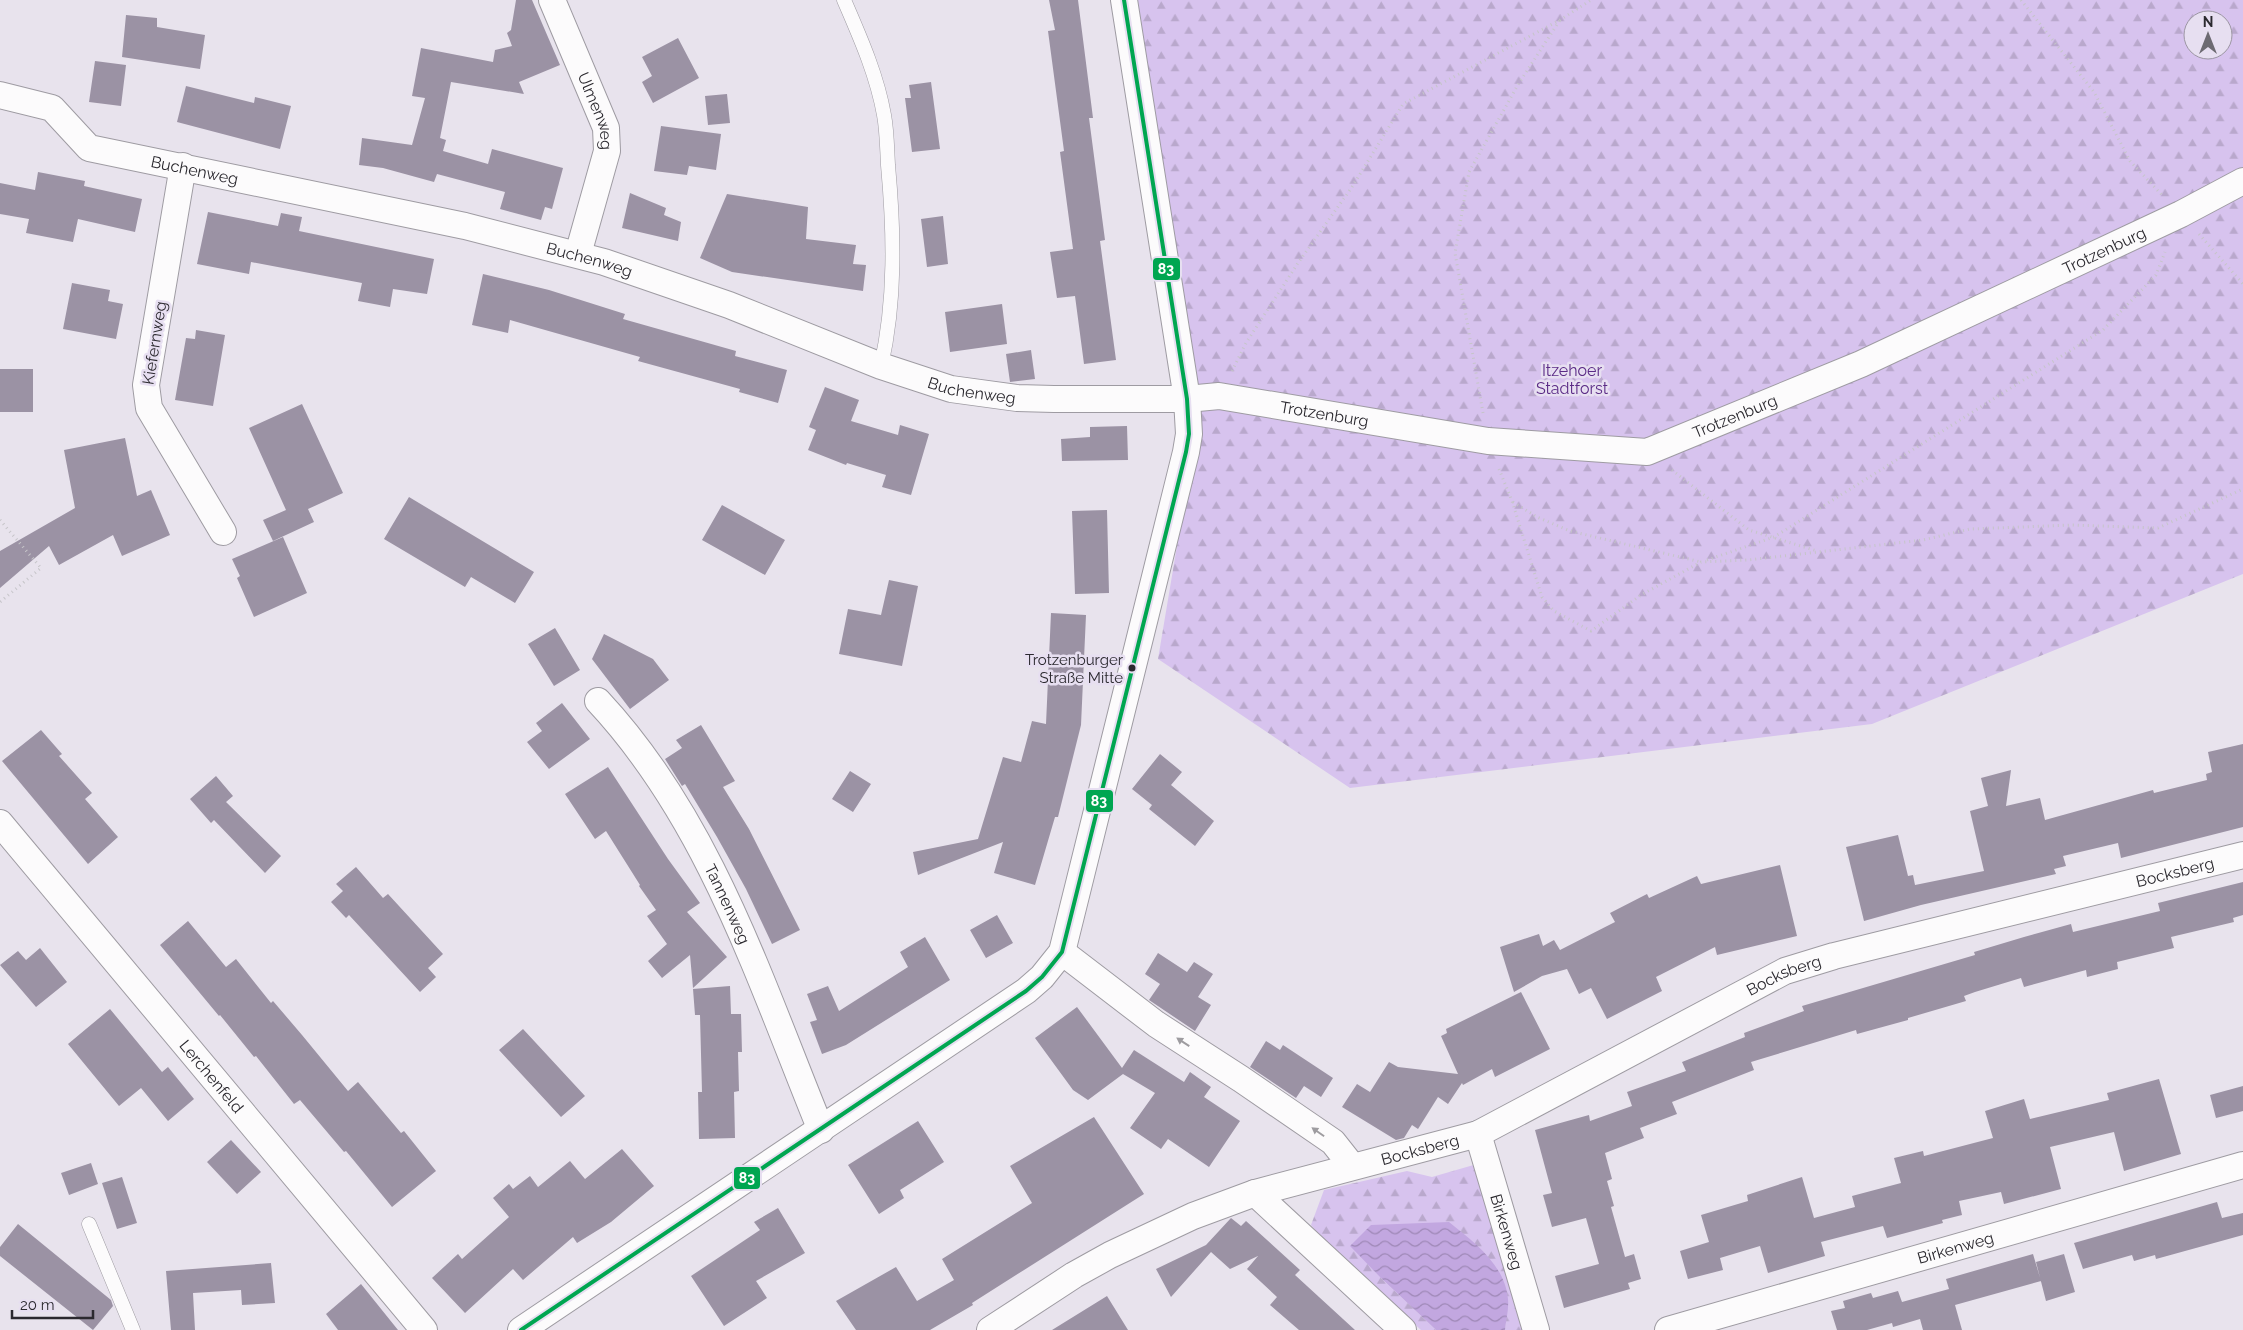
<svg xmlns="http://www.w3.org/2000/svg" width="2243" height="1330" viewBox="0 0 2243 1330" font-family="Raleway,sans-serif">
<defs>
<pattern id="forest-firs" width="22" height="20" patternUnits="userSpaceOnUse" patternTransform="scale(1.25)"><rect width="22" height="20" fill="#d7c3ee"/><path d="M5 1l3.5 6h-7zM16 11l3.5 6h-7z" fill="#b9a8cc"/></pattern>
<pattern id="water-waves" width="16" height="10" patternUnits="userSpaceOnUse" patternTransform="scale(1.25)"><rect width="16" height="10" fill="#c2a7e0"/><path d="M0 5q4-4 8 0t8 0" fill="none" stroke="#9e88b6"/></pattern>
</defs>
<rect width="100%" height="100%" fill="#e8e3ed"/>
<path fill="url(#forest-firs)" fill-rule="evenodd" d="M 1138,0 L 2243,0 L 2243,574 L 1872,724 L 1350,788 L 1158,659 L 1196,433 L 1156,174 ZM 2193,20 L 2223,20 L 2223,50 L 2193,50 Z
M 1477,1164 L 1524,1330 L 1505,1330 L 1508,1299 L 1381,1278 L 1436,1330 L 1421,1330 L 1327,1244 L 1311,1225 L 1324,1190 L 1407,1171 L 1432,1177 Z"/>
<path fill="url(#water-waves)" d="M 1449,1222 C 1474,1242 1505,1265 1508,1299 C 1509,1309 1506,1320 1505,1330 L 1436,1330 L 1381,1278 L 1350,1246 L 1371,1225 Z"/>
<path fill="#9b92a4" d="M 516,0 L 532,0 L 560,65 L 519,82 L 524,94 L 451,82 L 440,138 L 446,140 L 443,151 L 488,164 L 492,149 L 563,168 L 552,209 L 545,207 L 541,220 L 500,209 L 505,192 L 437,174 L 434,182 L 383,168 L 359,165 L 362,138 L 412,145 L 425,98 L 412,96 L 421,48 L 493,62 L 495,50 L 512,46 L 507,33 L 511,30 Z
M 1049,0 L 1078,0 L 1093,118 L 1089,118 L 1105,240 L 1100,241 L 1116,360 L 1084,364 L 1075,296 L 1057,298 L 1050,252 L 1073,249 L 1060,152 L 1064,151 L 1048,31 L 1055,30 Z
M 126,15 L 157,18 L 157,27 L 205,35 L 200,69 L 122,57 Z
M 678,38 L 699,78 L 653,103 L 642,82 L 652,76 L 642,57 Z
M 95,61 L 126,65 L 121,106 L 89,102 Z
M 931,82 L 940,149 L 912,152 L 905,98 L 911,98 L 909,85 Z
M 186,86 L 254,103 L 255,97 L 291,106 L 280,149 L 177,122 Z
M 727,94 L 730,123 L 708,125 L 705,96 Z
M 661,126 L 721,134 L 716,170 L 689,166 L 687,175 L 654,171 Z
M 38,172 L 85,181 L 84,186 L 142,199 L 135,232 L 78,219 L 73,242 L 26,233 L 29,219 L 0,214 L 0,183 L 35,190 Z
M 630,193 L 666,208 L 664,215 L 681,222 L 678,241 L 622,228 Z
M 727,194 L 808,207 L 806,239 L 856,245 L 853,264 L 866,265 L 863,291 L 732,272 L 700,258 Z
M 208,212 L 278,226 L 281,213 L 302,217 L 299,231 L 434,259 L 427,294 L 393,289 L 390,307 L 358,301 L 362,283 L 251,262 L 249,274 L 197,264 Z
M 943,216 L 948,264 L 927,267 L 921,219 Z
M 483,274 L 549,290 L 625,314 L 623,319 L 736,351 L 735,356 L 787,370 L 778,403 L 739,392 L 740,389 L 638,361 L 640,357 L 510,320 L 508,333 L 472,325 Z
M 72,283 L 110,290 L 108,301 L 123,304 L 116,339 L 63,329 Z
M 1002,304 L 1007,344 L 950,352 L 945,312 Z
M 196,330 L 225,335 L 213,406 L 175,400 L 186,338 L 195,339 Z
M 1031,350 L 1035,379 L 1010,382 L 1006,354 Z
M 0,369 L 33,369 L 33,412 L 0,412 Z
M 825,387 L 859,400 L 851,421 L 898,435 L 900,425 L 929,434 L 911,495 L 882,487 L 886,475 L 847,463 L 846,465 L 808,450 L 816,430 L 809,427 Z
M 302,404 L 343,493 L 308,509 L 314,522 L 273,541 L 263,520 L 286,510 L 249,428 Z
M 1127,426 L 1128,460 L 1062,461 L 1061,439 L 1090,437 L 1090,427 Z
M 125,438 L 137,496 L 151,490 L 170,535 L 122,556 L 113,535 L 59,565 L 49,546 L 0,588 L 0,551 L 75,508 L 64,450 Z
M 409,497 L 534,572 L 515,603 L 471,577 L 465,587 L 384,539 Z
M 722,505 L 785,540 L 765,575 L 702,540 Z
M 1107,510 L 1109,593 L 1075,594 L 1072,511 Z
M 283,537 L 307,593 L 254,617 L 237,578 L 240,576 L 232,559 Z
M 889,580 L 918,586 L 902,666 L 839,654 L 848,609 L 881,615 Z
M 1051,613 L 1086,615 L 1081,725 L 1058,817 L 1055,817 L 1035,885 L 994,873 L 1003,842 L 918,875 L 913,852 L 978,839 L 1003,757 L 1021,762 L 1032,721 L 1046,724 Z
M 555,628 L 580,670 L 554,686 L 528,644 Z
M 604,634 L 653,659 L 669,680 L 630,709 L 592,659 Z
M 562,703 L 590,739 L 549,769 L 527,742 L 542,731 L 536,723 Z
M 701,725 L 735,781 L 723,787 L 749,829 L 800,930 L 772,944 L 746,889 L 717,837 L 685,784 L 682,786 L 665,759 L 682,748 L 676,740 Z
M 41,730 L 62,754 L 59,756 L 92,793 L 85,799 L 118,837 L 88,864 L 2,761 Z
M 2243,744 L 2243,827 L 2121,858 L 2118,843 L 2063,856 L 2066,866 L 2054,869 L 2056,874 L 1921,905 L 1864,921 L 1846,847 L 1898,835 L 1908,876 L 1913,875 L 1915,885 L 1984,871 L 1970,811 L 1988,806 L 1981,778 L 2011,770 L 2006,806 L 2040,798 L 2045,820 L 2153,790 L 2154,793 L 2207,780 L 2206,774 L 2212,772 L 2208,752 Z
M 1160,754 L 1182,772 L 1171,785 L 1214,821 L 1195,846 L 1149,809 L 1152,805 L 1132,789 Z
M 608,767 L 668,859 L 700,903 L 687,912 L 727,957 L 693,988 L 690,955 L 662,978 L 648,961 L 667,944 L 647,916 L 656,910 L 639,886 L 640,885 L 606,831 L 595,839 L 565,794 Z
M 850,771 L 871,784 L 853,812 L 832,799 Z
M 216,776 L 233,796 L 226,802 L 281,856 L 265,873 L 214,820 L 211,823 L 190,799 Z
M 1780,865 L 1797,936 L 1717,955 L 1715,947 L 1656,977 L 1662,991 L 1607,1019 L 1591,988 L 1579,994 L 1567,969 L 1542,976 L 1514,992 L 1500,947 L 1539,934 L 1543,946 L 1554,940 L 1560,950 L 1615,922 L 1610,913 L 1647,894 L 1649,898 L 1697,876 L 1701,884 Z
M 356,867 L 383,898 L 388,894 L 443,954 L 428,968 L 436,977 L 420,992 L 349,915 L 346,918 L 331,902 L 343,891 L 336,884 Z
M 2243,882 L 2243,915 L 2233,918 L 2234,922 L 2171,937 L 2174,948 L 2117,962 L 2118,969 L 2087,977 L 2086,970 L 2024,987 L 2021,978 L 1975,992 L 1964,996 L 1966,1001 L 1908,1018 L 1908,1020 L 1857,1034 L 1856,1030 L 1751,1062 L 1754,1070 L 1672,1102 L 1677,1114 L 1640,1128 L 1644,1138 L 1605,1153 L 1612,1179 L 1607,1181 L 1614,1206 L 1611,1207 L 1625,1257 L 1634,1254 L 1641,1279 L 1628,1283 L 1630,1289 L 1564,1308 L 1555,1276 L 1599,1264 L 1586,1218 L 1552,1227 L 1543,1195 L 1552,1193 L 1535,1130 L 1589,1115 L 1590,1121 L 1632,1106 L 1627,1092 L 1686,1071 L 1682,1062 L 1745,1037 L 1744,1033 L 1804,1011 L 1802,1006 L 1975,955 L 1974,952 L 2024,937 L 2071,924 L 2073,932 L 2160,911 L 2158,903 Z
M 997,915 L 1013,943 L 986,958 L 970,930 Z
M 188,921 L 226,967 L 236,959 L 271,1003 L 273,1001 L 302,1035 L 348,1091 L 358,1082 L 401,1133 L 404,1131 L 436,1171 L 392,1207 L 346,1151 L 344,1152 L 300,1100 L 294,1104 L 256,1056 L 254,1057 L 220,1015 L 219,1016 L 160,945 Z
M 925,937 L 950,980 L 846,1045 L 822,1054 L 810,1022 L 817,1020 L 807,994 L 828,986 L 839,1011 L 908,967 L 900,952 Z
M 40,948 L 67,982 L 36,1007 L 0,965 L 18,951 L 26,960 Z
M 1158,953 L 1187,972 L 1194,962 L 1213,974 L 1198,997 L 1211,1005 L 1195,1031 L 1149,1000 L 1160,984 L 1145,974 Z
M 730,986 L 731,1014 L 741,1014 L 742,1052 L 738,1052 L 739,1091 L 734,1092 L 735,1138 L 699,1139 L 698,1092 L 702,1092 L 700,1015 L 695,1015 L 693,989 Z
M 1521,992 L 1550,1049 L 1495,1077 L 1492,1069 L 1463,1085 L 1462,1083 L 1448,1104 L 1438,1097 L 1418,1129 L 1412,1125 L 1404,1138 L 1396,1140 L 1342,1107 L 1357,1084 L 1370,1092 L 1389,1062 L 1398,1067 L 1458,1074 L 1441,1036 L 1447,1033 L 1446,1029 Z
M 1077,1007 L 1122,1068 L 1134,1050 L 1184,1082 L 1190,1072 L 1211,1087 L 1204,1097 L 1240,1121 L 1209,1167 L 1168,1139 L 1161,1149 L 1130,1128 L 1155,1093 L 1123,1074 L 1088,1100 L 1073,1090 L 1035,1038 Z
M 110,1009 L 162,1072 L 168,1067 L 194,1099 L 168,1121 L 141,1088 L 119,1106 L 68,1044 Z
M 523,1029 L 585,1096 L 561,1117 L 499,1050 Z
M 1266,1041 L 1280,1050 L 1283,1045 L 1333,1078 L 1321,1097 L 1304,1086 L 1296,1098 L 1250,1067 Z
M 2159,1079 L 2181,1154 L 2124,1171 L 2114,1132 L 2050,1147 L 2061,1189 L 2004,1204 L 2001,1192 L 1959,1201 L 1962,1215 L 1942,1220 L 1943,1223 L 1887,1238 L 1883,1226 L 1821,1242 L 1825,1256 L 1768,1273 L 1760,1246 L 1720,1258 L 1723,1270 L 1688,1279 L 1680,1251 L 1709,1242 L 1701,1215 L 1748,1201 L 1747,1195 L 1802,1177 L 1814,1218 L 1855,1207 L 1852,1196 L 1901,1183 L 1894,1158 L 1923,1151 L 1924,1156 L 1993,1138 L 1985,1111 L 2024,1099 L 2030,1119 L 2109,1100 L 2107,1093 Z
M 2243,1086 L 2243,1111 L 2216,1118 L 2210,1095 Z
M 1094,1117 L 1144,1194 L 972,1303 L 973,1305 L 930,1330 L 856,1330 L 836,1301 L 896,1267 L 917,1301 L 954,1280 L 942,1259 L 1032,1203 L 1010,1166 Z
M 918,1121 L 944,1162 L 900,1190 L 904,1198 L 879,1214 L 848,1165 Z
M 231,1140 L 261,1172 L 237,1194 L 207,1162 Z
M 622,1149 L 654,1186 L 611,1222 L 577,1243 L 573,1237 L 523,1280 L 513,1269 L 465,1313 L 432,1278 L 458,1254 L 462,1259 L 509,1217 L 493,1198 L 509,1184 L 513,1189 L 530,1176 L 538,1187 L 570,1161 L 585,1179 Z
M 91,1163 L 98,1184 L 69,1195 L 61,1173 Z
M 122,1177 L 137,1223 L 117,1229 L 102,1183 Z
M 2217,1202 L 2222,1218 L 2243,1213 L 2243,1235 L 2156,1259 L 2155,1255 L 2134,1261 L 2132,1255 L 2083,1269 L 2074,1243 Z
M 778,1208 L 805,1253 L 756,1281 L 767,1298 L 724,1326 L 691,1276 L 760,1230 L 754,1222 Z
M 1231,1218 L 1241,1226 L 1246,1221 L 1300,1270 L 1295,1275 L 1355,1330 L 1299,1330 L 1270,1305 L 1277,1297 L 1247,1269 L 1258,1256 L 1230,1269 L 1211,1252 L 1171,1297 L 1156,1269 L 1206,1245 Z
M 18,1224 L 111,1300 L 113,1306 L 93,1330 L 0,1256 L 0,1247 Z
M 2033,1254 L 2041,1281 L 1955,1305 L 1962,1330 L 1923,1330 L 1920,1319 L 1893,1327 L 1892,1323 L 1867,1330 L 1837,1330 L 1831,1311 L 1845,1308 L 1843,1301 L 1871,1293 L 1873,1298 L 1898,1291 L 1902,1302 L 1949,1289 L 1946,1279 Z
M 2064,1254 L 2075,1292 L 2046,1301 L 2036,1262 Z
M 271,1263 L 275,1303 L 242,1305 L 241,1290 L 193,1293 L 195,1330 L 171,1330 L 166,1271 Z
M 361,1284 L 398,1330 L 338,1330 L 326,1314 Z
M 1107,1296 L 1128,1330 L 1052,1330 Z"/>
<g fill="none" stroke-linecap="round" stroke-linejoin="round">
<g stroke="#9e9ba2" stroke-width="15">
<path id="lane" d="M 844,0 C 860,37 877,75 884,115 C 887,131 887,148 888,165 C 894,231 896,300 881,366
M 89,1224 L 133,1330"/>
</g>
<g stroke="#9e9ba2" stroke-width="28">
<g id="street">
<path id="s1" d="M 552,0 L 606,128 L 607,151 L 578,254"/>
<path id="s2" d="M 0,95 L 52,108 L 89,148 L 465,226 L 604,262 L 729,305 L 881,366 L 951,389 L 1017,398 L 1054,399 L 1187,399 L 1219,396 L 1488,441 L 1647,452 L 1861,364 L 2181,214 L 2243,181"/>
<path d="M 183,166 L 146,385 L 149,408 L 223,532"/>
<path id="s3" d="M 598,701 C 710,821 760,981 821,1130"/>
<path id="s4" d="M 0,823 L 424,1330"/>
<path d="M 1062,952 L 1156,1024 L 1241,1079 L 1333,1142 L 1352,1166"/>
<path id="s5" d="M 1478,1134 L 1536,1330"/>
<path d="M 1255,1193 L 1403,1330"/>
<path d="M 521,1330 L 1026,991 L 1042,977 L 1062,952 L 1186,452 L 1189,434 L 1187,399 L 1124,0"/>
<path id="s6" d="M 990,1330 L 1074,1275 L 1110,1255 L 1193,1216 L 1255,1193 L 1478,1134 L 1785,971 L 1834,956 L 2243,855"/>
<path id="s7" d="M 1668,1330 L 2243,1165"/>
</g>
</g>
<path stroke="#c6c5c9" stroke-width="3" stroke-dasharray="1 4" stroke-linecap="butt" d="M 2021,0 L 2094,92 L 2130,161 L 2162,195
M 2199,234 L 2243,284
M 1232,371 L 1246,343 L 1298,263 L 1352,187 L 1403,104 L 1560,20 L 1591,0
M 1483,413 L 1455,253 L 1469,172 L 1519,83 L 1560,20
M 1499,469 L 1512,501 L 1542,597 L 1554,611 L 1591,631 L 1641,595 L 1701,562 L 1748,560 L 1923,540 L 1970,529 L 2072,525 L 2158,528 L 2243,489
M 1672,470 L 1749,530 L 1817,551
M 1513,502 L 1537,517 L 1570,531 L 1701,562
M 0,520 L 41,568 L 0,602
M 1707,560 L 1774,537 L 2103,330 L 2156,275 L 2165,252"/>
<use href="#lane" stroke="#fcfbfc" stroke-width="14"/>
<use href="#street" stroke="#fcfbfc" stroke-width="26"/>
<g stroke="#e7dff1" stroke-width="8">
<path id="bus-1" d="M 521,1330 L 1026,991 L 1042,977 L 1062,952 L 1186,452 L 1189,434 L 1187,399 L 1124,0"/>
</g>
<use href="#bus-1" stroke="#00a651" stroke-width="4"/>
</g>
<defs><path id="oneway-solid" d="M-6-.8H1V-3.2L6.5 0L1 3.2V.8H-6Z" transform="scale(1.25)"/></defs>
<g fill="#9e9ca0">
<use href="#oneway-solid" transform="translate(1183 1042) rotate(-147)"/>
<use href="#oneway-solid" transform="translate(1318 1132) rotate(-145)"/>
</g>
<circle fill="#2b292f" stroke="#e7dff1" stroke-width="2" cx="1132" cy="668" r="4.5"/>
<g text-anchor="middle" stroke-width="5" stroke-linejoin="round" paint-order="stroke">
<g font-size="15" fill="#2b292f" stroke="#e7dff1" text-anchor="end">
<text x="1123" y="665">Trotzenburger<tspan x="1123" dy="18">Straße Mitte</tspan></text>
</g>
<g font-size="16" fill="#2b292f" stroke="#e7dff1">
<text dy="6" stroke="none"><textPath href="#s1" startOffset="120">Ulmenweg</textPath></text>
<text dy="6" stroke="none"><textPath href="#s2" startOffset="216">Buchenweg</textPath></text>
<text dy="6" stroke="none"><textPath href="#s2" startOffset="2206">Trotzenburg</textPath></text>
<text dy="6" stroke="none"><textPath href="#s2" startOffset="621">Buchenweg</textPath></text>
<text transform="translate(154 343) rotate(-81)" y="6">Kiefernweg</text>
<text dy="6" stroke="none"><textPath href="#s2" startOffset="1026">Buchenweg</textPath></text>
<text dy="6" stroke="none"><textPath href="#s2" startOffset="1381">Trotzenburg</textPath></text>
<text dy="6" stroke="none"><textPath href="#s2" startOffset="1801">Trotzenburg</textPath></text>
<text dy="6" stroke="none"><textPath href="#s6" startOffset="1280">Bocksberg</textPath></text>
<text dy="6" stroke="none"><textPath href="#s3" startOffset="242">Tannenweg</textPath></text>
<text dy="6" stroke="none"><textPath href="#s6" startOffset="875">Bocksberg</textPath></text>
<text dy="6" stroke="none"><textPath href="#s4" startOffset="330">Lerchenfeld</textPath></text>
<text dy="6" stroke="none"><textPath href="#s6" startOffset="470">Bocksberg</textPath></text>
<text dy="6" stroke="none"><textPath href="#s5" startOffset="102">Birkenweg</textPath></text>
<text dy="6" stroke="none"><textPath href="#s7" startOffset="299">Birkenweg</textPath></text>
</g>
<g font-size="16" fill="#5b2b86" stroke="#e7dff1">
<text x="1572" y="376">Itzehoer<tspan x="1572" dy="18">Stadtforst</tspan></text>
</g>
</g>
<g stroke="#e7dff1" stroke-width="2">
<rect x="1152" y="257" width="29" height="24" rx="5" fill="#00a651"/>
<rect x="1085" y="789" width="29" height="24" rx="5" fill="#00a651"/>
<rect x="733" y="1166" width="28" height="24" rx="5" fill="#00a651"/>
</g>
<g font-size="14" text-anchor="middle" font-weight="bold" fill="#fff">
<text x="1166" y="274">83</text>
<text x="1099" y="806">83</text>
<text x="747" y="1183">83</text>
</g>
<g transform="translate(2208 35)"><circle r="24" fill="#e7dff1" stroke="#9c96a3"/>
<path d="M0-4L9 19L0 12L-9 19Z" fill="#6d6a72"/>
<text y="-8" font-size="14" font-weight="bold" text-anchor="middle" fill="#2b292f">N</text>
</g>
<path d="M12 1310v8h81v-8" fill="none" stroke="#2b292f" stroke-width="2.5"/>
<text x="20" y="1310" font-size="15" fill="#2b292f" stroke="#e7dff1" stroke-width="4" paint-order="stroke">20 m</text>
</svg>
